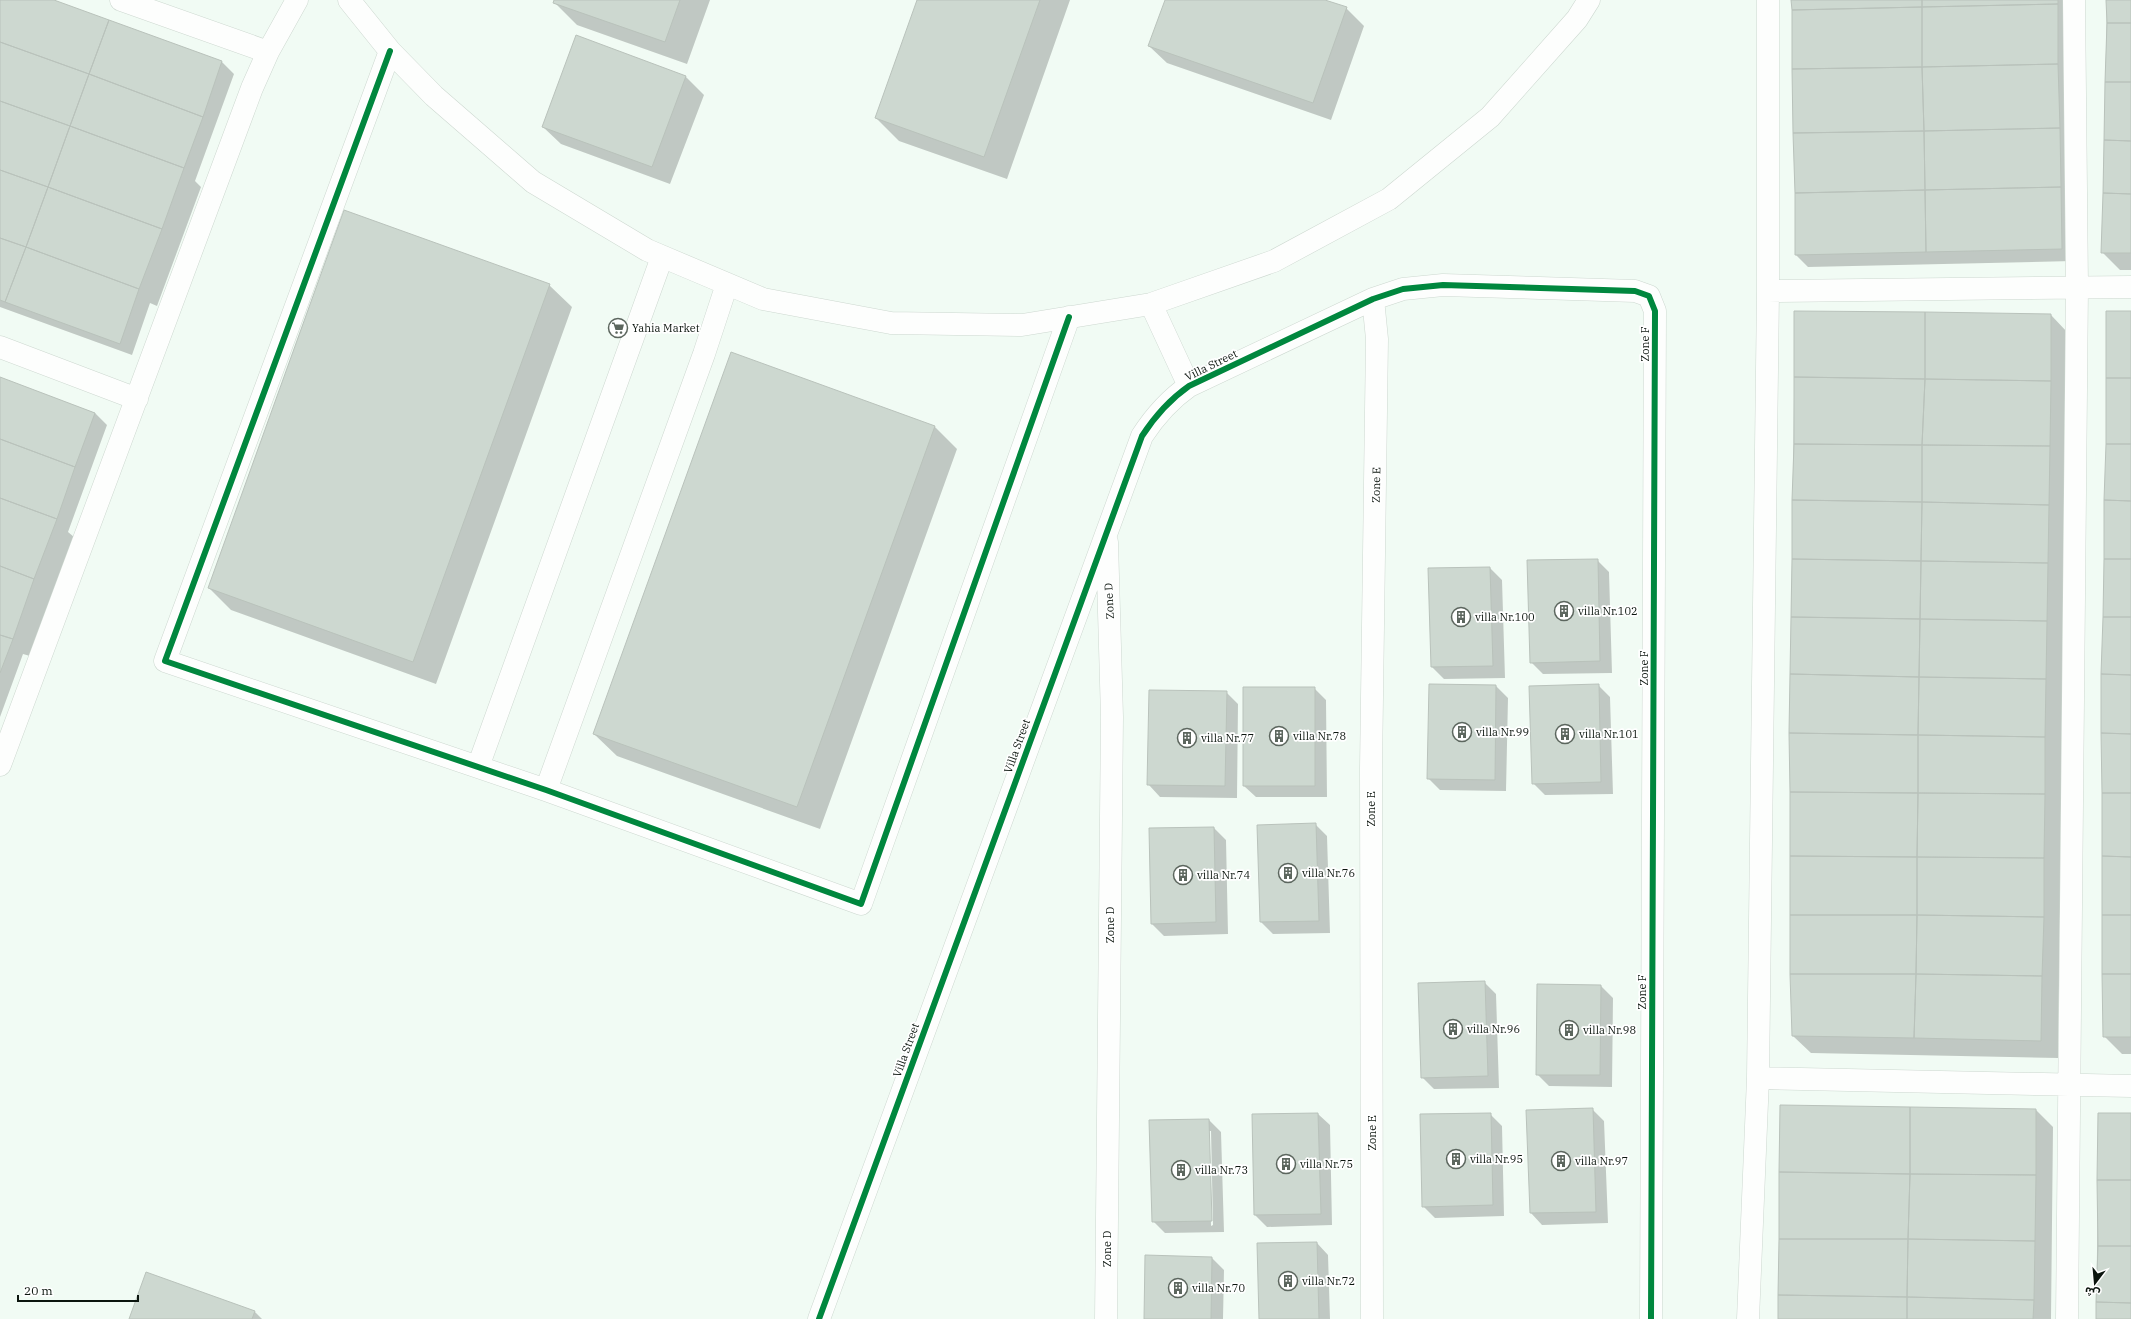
<svg xmlns="http://www.w3.org/2000/svg" width="2131" height="1319" viewBox="0 0 2131 1319" font-family="'IBM Plex Serif','Noto Sans Arabic',serif">
<rect width="100%" height="100%" fill="#f1fbf4"/>
<path fill="#0003" fill-rule="evenodd" d="M 0,0 L 51,0 L 222,62 L 234,74 L 195,181 L 201,187 L 157,306 L 150,303 L 132,355 L 0,307 Z
M 555,0 L 710,0 L 687,64 L 577,25 L 554,2 Z
M 918,0 L 1070,0 L 1007,179 L 899,141 L 876,118 Z
M 1166,0 L 1322,0 L 1346,8 L 1364,26 L 1331,120 L 1167,63 L 1149,46 Z
M 1792,0 L 2068,0 L 2073,261 L 1808,267 L 1796,255 Z
M 2107,0 L 2131,0 L 2131,270 L 2120,270 L 2102,252 Z
M 577,36 L 686,77 L 704,95 L 670,184 L 561,144 L 543,127 Z
M 549,285 L 572,307 L 436,684 L 231,610 L 209,588 Z
M 1795,312 L 2051,315 L 2068,333 L 2058,1058 L 1811,1053 L 1793,1036 L 1790,733 Z
M 2131,312 L 2131,1054 L 2122,1054 L 2104,1036 Z
M 0,378 L 95,413 L 107,425 L 68,532 L 74,537 L 30,656 L 23,654 L 0,717 Z
M 934,426 L 957,449 L 820,829 L 617,756 L 594,734 Z
M 1597,560 L 1609,572 L 1612,673 L 1543,674 L 1531,662 Z
M 1490,568 L 1502,580 L 1505,678 L 1444,679 L 1432,667 Z
M 1598,685 L 1610,697 L 1613,794 L 1545,795 L 1533,783 Z
M 1496,686 L 1508,698 L 1506,791 L 1440,790 L 1428,778 Z
M 1314,688 L 1326,700 L 1327,797 L 1256,797 L 1244,786 Z
M 1150,691 L 1226,692 L 1238,704 L 1237,798 L 1160,797 L 1149,785 Z
M 1315,824 L 1327,836 L 1330,933 L 1273,934 L 1261,922 Z
M 1214,828 L 1226,840 L 1228,934 L 1164,936 L 1152,924 Z
M 1484,982 L 1496,994 L 1499,1088 L 1434,1089 L 1422,1077 Z
M 1601,986 L 1613,998 L 1612,1087 L 1549,1086 L 1537,1074 Z
M 1781,1106 L 2036,1110 L 2053,1127 L 2051,1319 L 1778,1319 Z
M 1592,1109 L 1604,1121 L 1608,1223 L 1542,1225 L 1531,1213 Z
M 1318,1114 L 1330,1125 L 1332,1225 L 1267,1227 L 1255,1215 Z
M 1490,1114 L 1502,1126 L 1504,1216 L 1435,1218 L 1423,1206 Z
M 2099,1114 L 2131,1114 L 2131,1319 L 2096,1319 Z
M 1209,1120 L 1221,1132 L 1224,1232 L 1165,1233 L 1153,1221 ZM 1209,1131 L 1211,1131 L 1213,1225 L 1211,1226 Z
M 1317,1243 L 1328,1255 L 1330,1319 L 1260,1319 Z
M 1212,1258 L 1224,1270 L 1223,1319 L 1145,1319 Z
M 254,1311 L 262,1319 L 130,1319 Z"/>
<path fill="#cdd8d0" stroke="#b9c2bb" d="M 0,0 L 54,0 L 109,20 L 89,74 L 0,42 Z
M 554,0 L 680,0 L 665,42 L 553,3 Z
M 917,0 L 1040,0 L 984,157 L 875,118 Z
M 1165,0 L 1325,0 L 1347,7 L 1313,103 L 1148,46 Z
M 1791,0 L 1922,0 L 1922,7 L 1792,10 Z
M 1922,0 L 2058,0 L 2058,4 L 1922,7 Z
M 2106,0 L 2131,0 L 2131,23 L 2107,23 Z
M 2058,4 L 2058,64 L 1922,67 L 1922,7 Z
M 1922,7 L 1922,67 L 1792,69 L 1792,10 Z
M 109,20 L 222,61 L 203,117 L 89,74 Z
M 2107,23 L 2131,23 L 2131,82 L 2105,82 Z
M 576,35 L 686,76 L 652,167 L 542,127 Z
M 0,42 L 89,74 L 70,126 L 0,101 Z
M 2058,64 L 2060,128 L 1924,131 L 1922,67 Z
M 1922,67 L 1924,131 L 1793,133 L 1792,69 Z
M 89,74 L 203,117 L 184,168 L 70,126 Z
M 2105,82 L 2131,82 L 2131,141 L 2104,140 Z
M 0,101 L 70,126 L 48,187 L 0,170 Z
M 70,126 L 184,168 L 162,229 L 48,187 Z
M 2060,128 L 2061,187 L 1925,190 L 1924,131 Z
M 1924,131 L 1925,190 L 1795,193 L 1793,133 Z
M 2104,140 L 2131,141 L 2131,194 L 2103,193 Z
M 0,170 L 48,187 L 26,247 L 0,238 Z
M 48,187 L 162,229 L 139,289 L 26,247 Z
M 2061,187 L 2062,249 L 1926,252 L 1925,190 Z
M 1925,190 L 1926,252 L 1795,255 L 1795,193 Z
M 2103,193 L 2131,194 L 2131,253 L 2101,253 Z
M 344,210 L 550,284 L 413,662 L 208,588 Z
M 0,238 L 26,247 L 5,302 L 0,300 Z
M 26,247 L 139,289 L 120,344 L 5,302 Z
M 1794,311 L 1925,312 L 1925,379 L 1794,377 Z
M 2106,311 L 2131,311 L 2131,378 L 2106,378 Z
M 1925,312 L 2051,314 L 2051,381 L 1925,379 Z
M 731,352 L 935,426 L 797,807 L 593,734 Z
M 0,377 L 95,413 L 75,467 L 0,439 Z
M 1794,377 L 1925,379 L 1922,445 L 1794,444 Z
M 2106,378 L 2131,378 L 2131,444 L 2106,444 Z
M 1925,379 L 2051,381 L 2050,446 L 1922,445 Z
M 0,439 L 75,467 L 57,519 L 0,498 Z
M 1794,444 L 1922,445 L 1922,502 L 1792,500 Z
M 2106,444 L 2131,444 L 2131,501 L 2104,500 Z
M 1922,445 L 2050,446 L 2049,505 L 1922,502 Z
M 0,498 L 57,519 L 34,579 L 0,566 Z
M 1792,500 L 1922,502 L 1921,561 L 1792,559 Z
M 2104,500 L 2131,501 L 2131,559 L 2104,559 Z
M 1922,502 L 2049,505 L 2048,563 L 1921,561 Z
M 1598,559 L 1600,661 L 1530,663 L 1527,560 Z
M 1792,559 L 1921,561 L 1920,619 L 1791,617 Z
M 2104,559 L 2131,559 L 2131,617 L 2103,617 Z
M 1921,561 L 2048,563 L 2047,621 L 1920,619 Z
M 0,566 L 34,579 L 13,639 L 0,635 Z
M 1490,567 L 1493,666 L 1431,667 L 1428,568 Z
M 1791,617 L 1920,619 L 1919,677 L 1790,674 Z
M 2103,617 L 2131,617 L 2131,675 L 2101,674 Z
M 1920,619 L 2047,621 L 2046,679 L 1919,677 Z
M 0,635 L 13,639 L 0,673 Z
M 1790,674 L 1919,677 L 1918,735 L 1789,733 Z
M 2101,674 L 2131,675 L 2131,734 L 2101,733 Z
M 1919,677 L 2046,679 L 2045,737 L 1918,735 Z
M 1429,684 L 1496,685 L 1495,780 L 1427,779 Z
M 1599,684 L 1601,782 L 1532,784 L 1529,686 Z
M 1243,687 L 1315,687 L 1315,786 L 1243,786 Z
M 1149,690 L 1227,691 L 1225,786 L 1147,785 Z
M 1789,733 L 1918,735 L 1918,793 L 1790,792 Z
M 2101,733 L 2131,734 L 2131,793 L 2102,793 Z
M 1918,735 L 2045,737 L 2045,794 L 1918,793 Z
M 1790,792 L 1918,793 L 1917,857 L 1790,856 Z
M 1918,793 L 2045,794 L 2044,858 L 1917,857 Z
M 2102,793 L 2131,793 L 2131,857 L 2102,856 Z
M 1316,823 L 1319,921 L 1260,922 L 1257,825 Z
M 1214,827 L 1216,922 L 1151,924 L 1149,828 Z
M 1790,856 L 1917,857 L 1917,915 L 1790,915 Z
M 2102,856 L 2131,857 L 2131,915 L 2102,915 Z
M 1917,857 L 2044,858 L 2044,917 L 1917,915 Z
M 1790,915 L 1917,915 L 1916,974 L 1790,974 Z
M 1917,915 L 2044,917 L 2042,976 L 1916,974 Z
M 2102,915 L 2131,915 L 2131,974 L 2102,974 Z
M 1790,974 L 1916,974 L 1914,1038 L 1792,1036 Z
M 1916,974 L 2042,976 L 2041,1041 L 1914,1038 Z
M 2102,974 L 2131,974 L 2131,1037 L 2103,1037 Z
M 1485,981 L 1488,1076 L 1421,1078 L 1418,983 Z
M 1537,984 L 1601,985 L 1600,1075 L 1536,1075 Z
M 1780,1105 L 1910,1107 L 1910,1174 L 1779,1172 Z
M 1910,1107 L 2036,1109 L 2036,1175 L 1910,1174 Z
M 1593,1108 L 1596,1212 L 1530,1213 L 1526,1110 Z
M 1318,1113 L 1321,1214 L 1254,1215 L 1252,1114 Z
M 1491,1113 L 1493,1205 L 1422,1207 L 1420,1114 Z
M 2098,1113 L 2131,1113 L 2131,1180 L 2097,1180 Z
M 1209,1119 L 1212,1221 L 1152,1222 L 1149,1120 Z
M 1779,1172 L 1910,1174 L 1908,1239 L 1779,1239 Z
M 1910,1174 L 2036,1175 L 2035,1241 L 1908,1239 Z
M 2097,1180 L 2131,1180 L 2131,1246 L 2098,1246 Z
M 1779,1239 L 1908,1239 L 1907,1297 L 1778,1295 Z
M 1908,1239 L 2035,1241 L 2034,1300 L 1907,1297 Z
M 1317,1242 L 1319,1319 L 1259,1319 L 1257,1243 Z
M 2098,1246 L 2131,1246 L 2131,1303 L 2096,1302 Z
M 1145,1255 L 1212,1257 L 1211,1319 L 1144,1319 Z
M 146,1272 L 255,1311 L 252,1319 L 129,1319 Z
M 1778,1295 L 1907,1297 L 1907,1319 L 1778,1319 Z
M 1907,1297 L 2034,1300 L 2033,1319 L 1907,1319 Z
M 2096,1302 L 2131,1303 L 2131,1319 L 2096,1319 Z"/>
<g fill="none" stroke-linecap="round" stroke-linejoin="round">
<g stroke="#cdd8d0" stroke-width="23">
<path id="minor" d="M 121,0 L 268,52
M 349,0 L 390,51 L 434,96 L 533,182 L 647,250 L 763,299 L 891,323 L 1022,325 L 1151,304 L 1274,261 L 1389,199 L 1490,117 L 1577,19 L 1589,0
M 390,51 L 165,661 L 546,790 L 861,904 L 1069,317
M 1768,291 L 2131,287
M 1151,304 L 1189,386
M 0,347 L 137,399
M 0,765 L 252,88 L 268,52 L 297,0
M 478,767 L 662,257
M 546,790 L 704,354 L 727,284
M 1758,1078 L 2131,1086
M 819,1319 L 1142,436 C 1155,416 1169,400 1189,386 L 1373,299 L 1403,289 L 1443,285 L 1635,291 L 1649,296 L 1655,311 L 1651,1319
M 1106,1319 L 1112,717 L 1107,542
M 1372,1319 L 1371,769 L 1377,339 L 1373,299
M 1748,1319 L 1758,1078 L 1768,291 L 1768,0
M 2067,1319 L 2077,287 L 2074,0"/>
</g>
<use href="#minor" stroke="#fdfefd" stroke-width="22"/>
<g stroke="#fff" stroke-width="8">
<path id="cycleway" d="M 390,51 L 165,661 L 546,790 L 861,904 L 1069,317
M 819,1319 L 1142,436 C 1155,416 1169,400 1189,386 L 1373,299 L 1403,289 L 1443,285 L 1635,291 L 1649,296 L 1655,311 L 1651,1319"/>
</g>
<use href="#cycleway" stroke="#00873e" stroke-width="6"/>
</g>
<defs>
<g id="supermarket-ring" transform="scale(1)"><circle r="9.5" fill="#fff" stroke="#5c665e" stroke-width="1.5"/><path d="M-6-5.5h2.5l.6 2H6L4.5 2H-2.5L-4.4-4H-6ZM-1.5 3.2a1.3 1.3 0 1 0 .1 0ZM3 3.2a1.3 1.3 0 1 0 .1 0Z" fill="#5c665e"/></g>
<g id="building-ring" transform="scale(1)"><circle r="9.5" fill="#fff" stroke="#5c665e" stroke-width="1.5"/><path d="M-4-6H4V6H1V3H-1V6H-4ZM-2.5-4.3h1.7v1.8h-1.7ZM.8-4.3h1.7v1.8H.8ZM-2.5-1h1.7V.8h-1.7ZM.8-1h1.7V.8H.8Z" fill="#5c665e"/></g>
</defs>
<g fill-rule="evenodd">
<use href="#supermarket-ring" x="618" y="328"/>
<use href="#building-ring" x="1564" y="611"/>
<use href="#building-ring" x="1461" y="617"/>
<use href="#building-ring" x="1462" y="732"/>
<use href="#building-ring" x="1565" y="734"/>
<use href="#building-ring" x="1279" y="736"/>
<use href="#building-ring" x="1187" y="738"/>
<use href="#building-ring" x="1288" y="873"/>
<use href="#building-ring" x="1183" y="875"/>
<use href="#building-ring" x="1453" y="1029"/>
<use href="#building-ring" x="1569" y="1030"/>
<use href="#building-ring" x="1456" y="1159"/>
<use href="#building-ring" x="1561" y="1161"/>
<use href="#building-ring" x="1286" y="1164"/>
<use href="#building-ring" x="1181" y="1170"/>
<use href="#building-ring" x="1288" y="1281"/>
<use href="#building-ring" x="1178" y="1288"/>
</g>
<g text-anchor="middle" stroke-width="3.5" stroke-linejoin="round" paint-order="stroke">
<g font-size="11" fill="#0b150e" stroke="#fff" text-anchor="start">
<text x="632" y="332">Yahia Market</text>
<text x="1578" y="615">villa Nr.102</text>
<text x="1475" y="621">villa Nr.100</text>
<text x="1476" y="736">villa Nr.99</text>
<text x="1579" y="738">villa Nr.101</text>
<text x="1293" y="740">villa Nr.78</text>
<text x="1201" y="742">villa Nr.77</text>
<text x="1302" y="877">villa Nr.76</text>
<text x="1197" y="879">villa Nr.74</text>
<text x="1467" y="1033">villa Nr.96</text>
<text x="1583" y="1034">villa Nr.98</text>
<text x="1470" y="1163">villa Nr.95</text>
<text x="1575" y="1165">villa Nr.97</text>
<text x="1300" y="1168">villa Nr.75</text>
<text x="1195" y="1174">villa Nr.73</text>
<text x="1302" y="1285">villa Nr.72</text>
<text x="1192" y="1292">villa Nr.70</text>
</g>
<g font-size="11" fill="#0b150e" stroke="#fff">
<text transform="translate(1645 344) rotate(-90)" y="4">Zone F</text>
<text transform="translate(1211 365) rotate(-26)" y="4">Villa Street</text>
<text transform="translate(1376 485) rotate(-89)" y="4">Zone E</text>
<text transform="translate(1109 601) rotate(-93)" y="4">Zone D</text>
<text transform="translate(1644 668) rotate(-90)" y="4">Zone F</text>
<text transform="translate(1017 746) rotate(-70)" y="4">Villa Street</text>
<text transform="translate(1371 809) rotate(-90)" y="4">Zone E</text>
<text transform="translate(1110 925) rotate(-90)" y="4">Zone D</text>
<text transform="translate(1642 992) rotate(-90)" y="4">Zone F</text>
<text transform="translate(906 1050) rotate(-70)" y="4">Villa Street</text>
<text transform="translate(1372 1133) rotate(-90)" y="4">Zone E</text>
<text transform="translate(1107 1249) rotate(-90)" y="4">Zone D</text>
</g>
</g>
<g transform="translate(2095 1283) rotate(196)" stroke="#ffffff" stroke-width="3" paint-order="stroke">
<path d="M0-3L7 15L0 10L-7 15Z" fill="#0b150e"/>
<text y="-6" font-size="11" font-weight="bold" text-anchor="middle" fill="#0b150e">ش</text>
</g>
<path d="M18 1295v6h120v-6" fill="none" stroke="#0b150e" stroke-width="2"/>
<text x="24" y="1295" font-size="12" fill="#0b150e" stroke="#ffffff" stroke-width="3" paint-order="stroke">20 m</text>
</svg>
